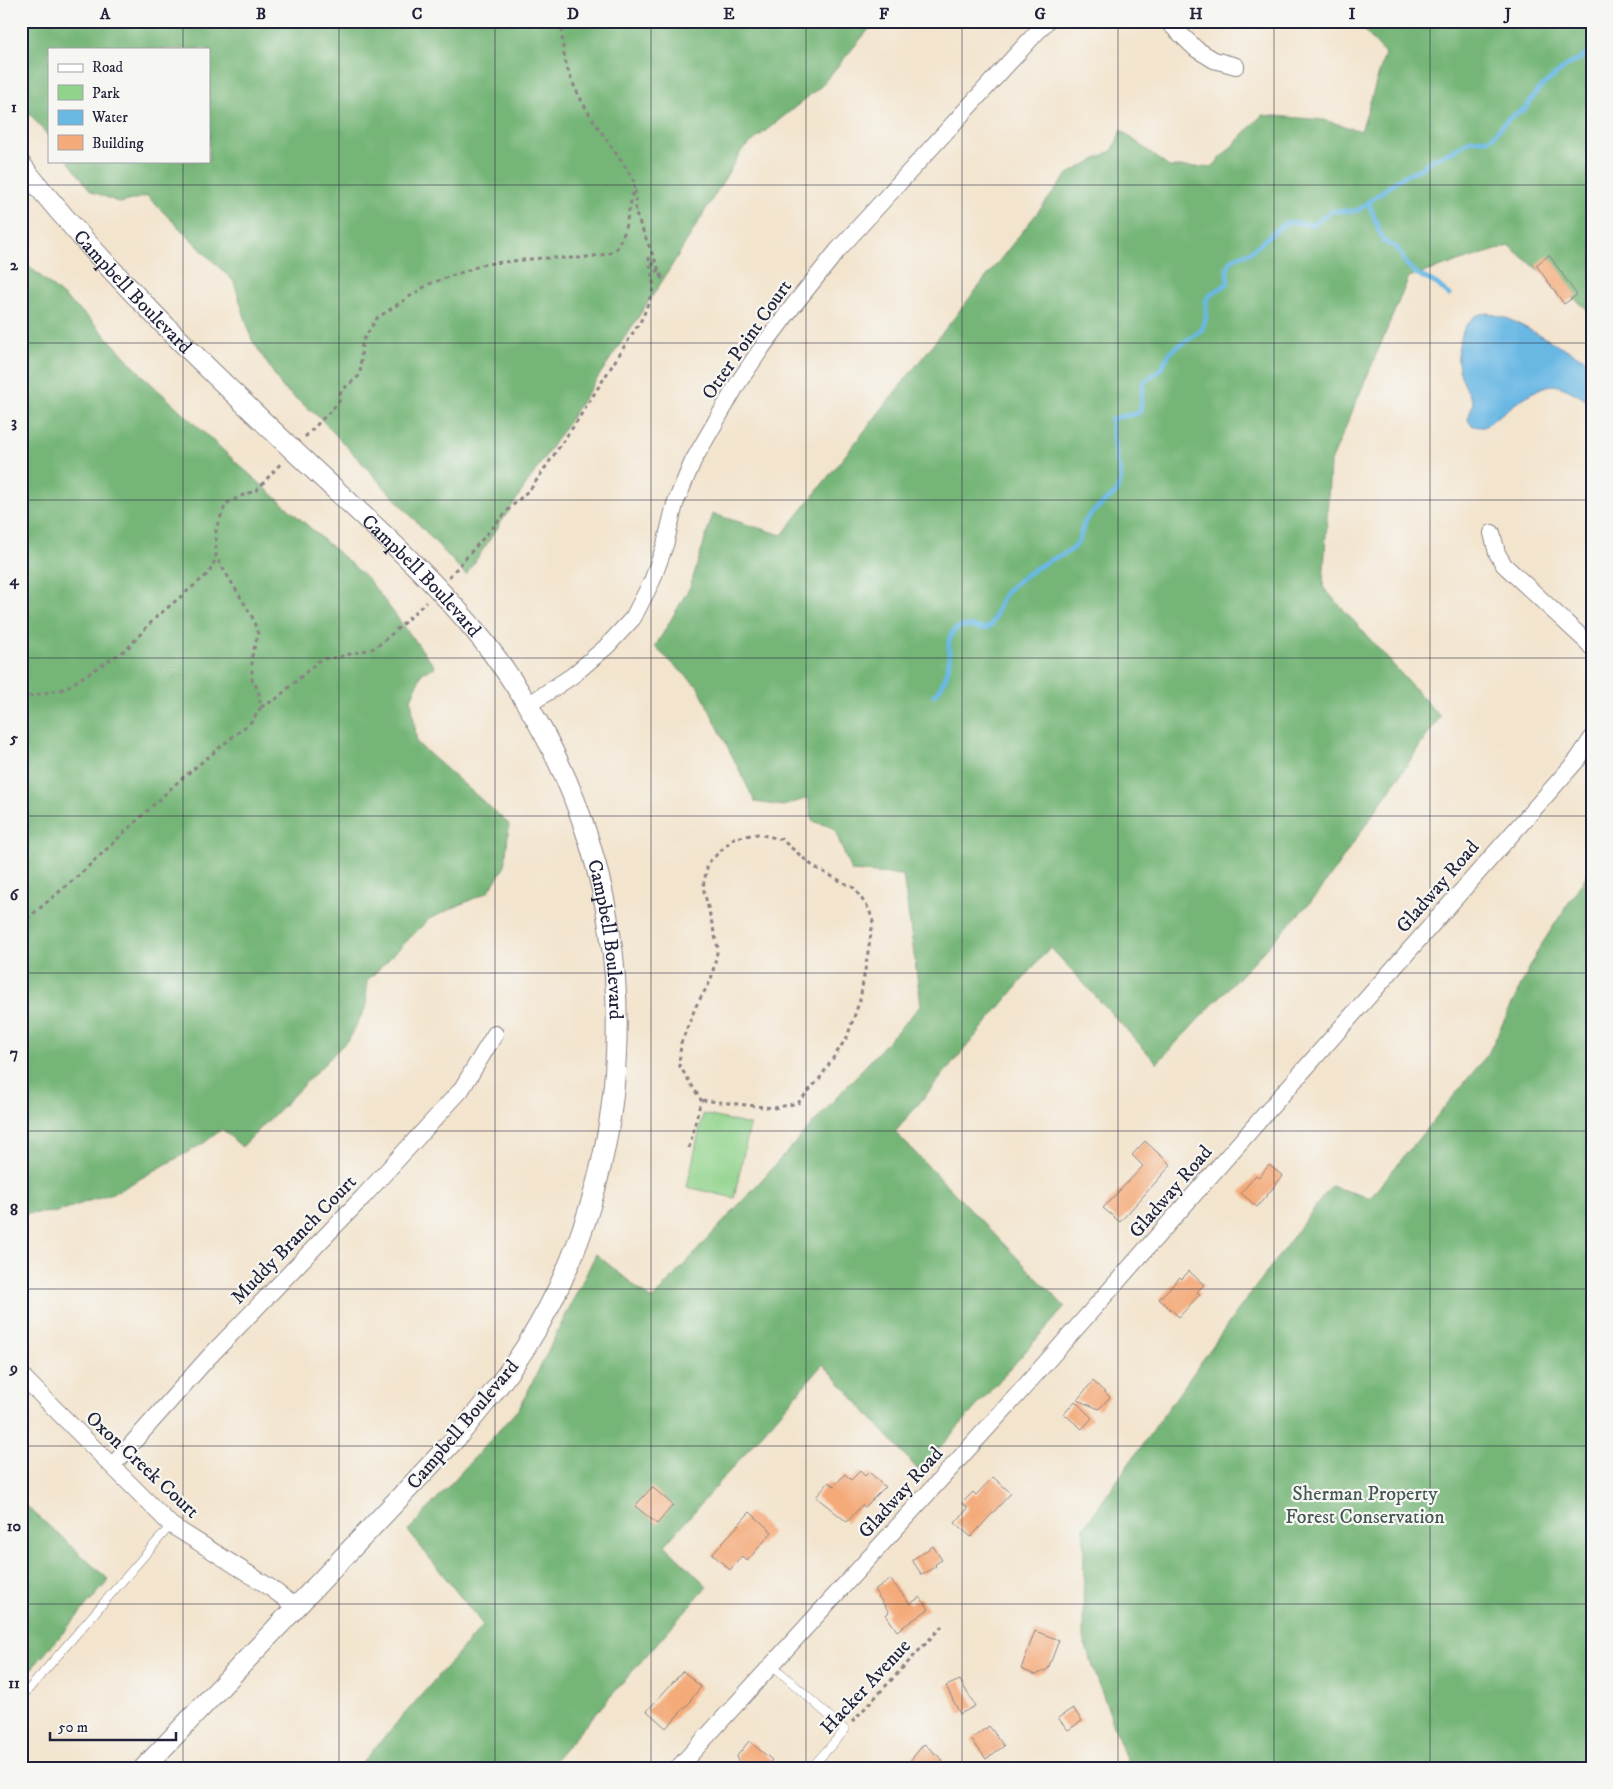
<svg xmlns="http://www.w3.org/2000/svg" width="1613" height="1789" viewBox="0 0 1613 1789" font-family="'IM FELL DW Pica',serif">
<rect width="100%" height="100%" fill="#f6f6f2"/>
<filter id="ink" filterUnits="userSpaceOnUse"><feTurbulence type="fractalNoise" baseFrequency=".02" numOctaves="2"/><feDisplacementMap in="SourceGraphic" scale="10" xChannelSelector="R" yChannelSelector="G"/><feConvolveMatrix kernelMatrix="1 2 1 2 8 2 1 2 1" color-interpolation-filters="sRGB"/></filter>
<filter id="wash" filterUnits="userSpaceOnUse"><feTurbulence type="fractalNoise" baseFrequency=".0096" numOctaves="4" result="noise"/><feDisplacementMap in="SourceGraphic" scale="20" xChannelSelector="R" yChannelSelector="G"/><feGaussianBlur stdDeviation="1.12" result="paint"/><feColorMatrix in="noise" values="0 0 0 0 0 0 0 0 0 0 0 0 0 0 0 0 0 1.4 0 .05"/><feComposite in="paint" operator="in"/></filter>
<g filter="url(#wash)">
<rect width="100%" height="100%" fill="#f3e4cd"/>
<path fill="#90d38b" stroke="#597a63" d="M 703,1114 L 750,1125 L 734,1198 L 687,1187 Z"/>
<path fill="#74b577" stroke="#4b6c59" d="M 21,21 L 876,21 L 820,87 L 742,150 L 663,280 L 466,575 L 321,419 L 283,388 L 252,340 L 234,282 L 147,196 L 120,203 L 91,191 L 68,161 L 209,161 L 209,49 L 49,49 L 49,137 L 21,103 Z
M 1362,21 L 1592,21 L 1592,313 L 1509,246 L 1409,277 L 1330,464 L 1323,587 L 1440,717 L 1318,894 L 1157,1063 L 1050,947 L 895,1132 L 1065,1307 L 919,1471 L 823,1364 L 665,1545 L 707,1586 L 548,1768 L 357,1768 L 483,1625 L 408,1531 L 520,1407 L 596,1254 L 652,1300 L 921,1005 L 903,875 L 851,871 L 834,828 L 812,821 L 808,798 L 783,806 L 755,802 L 698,687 L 655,647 L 690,587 L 713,514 L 782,535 L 1068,174 L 1113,150 L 1121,130 L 1169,167 L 1212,167 L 1262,115 L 1324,120 L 1361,131 L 1385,54 L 1366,32 Z
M 21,259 L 92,321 L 144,377 L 238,464 L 368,579 L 435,667 L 422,673 L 411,699 L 417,743 L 509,824 L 505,866 L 488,892 L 429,919 L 367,981 L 366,1007 L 348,1040 L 242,1147 L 222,1129 L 204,1143 L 118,1191 L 57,1212 L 21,1214 Z
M 1592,867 L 1592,1768 L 1129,1768 L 1083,1639 L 1084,1527 L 1236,1313 L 1331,1186 L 1370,1198 L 1488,1054 L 1538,950 Z
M 21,1501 L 109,1580 L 21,1681 Z"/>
<path fill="#69b8e4" stroke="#466d90" d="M 1488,313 L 1509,319 L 1592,363 L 1592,404 C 1581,397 1567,387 1553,385 C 1537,384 1498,417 1484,427 C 1477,427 1470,427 1468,419 L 1473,403 C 1468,391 1459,376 1458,362 C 1457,347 1461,327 1473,318 C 1477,314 1483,314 1488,313 Z"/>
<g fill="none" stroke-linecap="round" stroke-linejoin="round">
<path stroke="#69b8e4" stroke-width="5" d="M 1368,201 L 1383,241 L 1397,248 L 1407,265 L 1417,274 L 1437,284 L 1449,295
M 934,695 C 943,686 948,674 949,661 C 950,653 947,643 951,635 C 962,615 984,636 991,625 C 998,615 997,601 1007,591 C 1019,579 1035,568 1050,560 C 1059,556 1070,553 1076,545 C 1081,539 1081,531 1084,524 C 1087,515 1108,499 1116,493 L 1121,479 L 1113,439 L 1111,420 C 1120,414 1131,417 1140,412 L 1143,387 L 1145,381 L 1160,370 L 1171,351 L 1201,331 L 1206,318 L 1206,301 L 1210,295 L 1228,283 L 1227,269 L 1230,262 L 1236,257 L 1249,253 L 1285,223 L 1291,222 L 1312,225 L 1332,211 L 1355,211 L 1360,209 L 1400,178 L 1422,168 L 1431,160 L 1453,151 L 1470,140 L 1489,139 L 1493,136 L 1509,118 L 1526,108 L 1538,90 L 1548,81 L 1568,65 L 1592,52"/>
</g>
<g id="blocks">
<path fill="#f4aa79" d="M 1549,255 L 1577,295 L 1564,304 L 1536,265 Z
M 1145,1141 L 1171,1165 L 1120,1222 L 1103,1208 L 1143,1166 L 1132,1155 Z
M 1269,1165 L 1283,1176 L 1257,1207 L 1241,1193 L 1256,1175 L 1259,1177 Z
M 1189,1271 L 1204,1285 L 1197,1292 L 1200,1294 L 1179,1317 L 1159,1299 L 1180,1277 L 1182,1279 Z
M 1093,1381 L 1110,1397 L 1099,1409 L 1077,1400 Z
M 1075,1401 L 1092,1418 L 1082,1429 L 1064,1414 Z
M 860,1471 L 865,1476 L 869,1472 L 885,1487 L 865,1507 L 862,1505 L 847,1522 L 816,1497 L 829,1482 L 834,1486 L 845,1474 L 851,1480 Z
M 993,1477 L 1011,1493 L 971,1537 L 955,1523 L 968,1508 L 962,1503 L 973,1492 L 976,1495 Z
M 652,1487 L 673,1505 L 657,1524 L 635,1506 Z
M 750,1512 L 772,1532 L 747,1561 L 742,1556 L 730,1570 L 712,1554 Z
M 933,1546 L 942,1560 L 935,1564 L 936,1566 L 922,1575 L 912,1560 Z
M 890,1579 L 910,1604 L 920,1597 L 929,1609 L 897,1631 L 886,1615 L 889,1612 L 874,1590 Z
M 1035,1631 L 1059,1640 L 1048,1669 L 1036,1675 L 1021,1669 Z
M 683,1671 L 701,1687 L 690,1700 L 691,1701 L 666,1728 L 647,1711 Z
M 960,1680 L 975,1706 L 960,1714 L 946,1686 Z
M 1073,1708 L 1082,1721 L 1068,1730 L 1058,1718 Z
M 989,1726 L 1004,1746 L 986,1759 L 971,1739 Z
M 749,1741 L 772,1760 L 765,1768 L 739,1768 L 737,1756 Z
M 924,1744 L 943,1760 L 937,1768 L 904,1768 Z"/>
</g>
</g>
<g filter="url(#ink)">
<use href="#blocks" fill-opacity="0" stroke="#8a8384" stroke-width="1"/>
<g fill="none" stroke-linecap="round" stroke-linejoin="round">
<g stroke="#8a8384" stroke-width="9">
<path id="service" d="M 771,1664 L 845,1730 L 811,1768
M 21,1698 L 171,1525"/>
</g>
<g stroke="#8a8384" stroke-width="18">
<path id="minor" d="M 1167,21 L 1196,49 L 1214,60 L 1236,66
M 1492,533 L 1497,553 L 1504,565 L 1588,643 L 1592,648
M 528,705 L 572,676 L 606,647 L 633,618 L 652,581 L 665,545 L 675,504 L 693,461 L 738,383 L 763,346 L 793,306 L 838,250 L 1047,21
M 21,1373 L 24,1378 L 171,1525 L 268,1586 L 296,1607
M 112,1466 L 208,1358 L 363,1197 L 461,1090 L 495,1034
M 678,1768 L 1019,1393 L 1578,759 L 1592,738"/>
</g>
<g stroke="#8a8384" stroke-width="22">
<g id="tertiary">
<path id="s1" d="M 21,165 C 103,268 197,359 292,449 C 359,513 435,577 491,651 C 579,767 623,909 616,1054 C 612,1156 581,1259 527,1345 C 506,1378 482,1407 457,1437 L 144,1768"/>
</g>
</g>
<path stroke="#8a8384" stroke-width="3" stroke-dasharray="4 4" stroke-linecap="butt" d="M 563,21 C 555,85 606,132 635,183
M 305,437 L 339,402 L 341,391 L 360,375 L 362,342 L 377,318 L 429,284 L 485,264 L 541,258 L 580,258 L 608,254 L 617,248 L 624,233 L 635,183
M 449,577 L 509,509 L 532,487 L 575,424 L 643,317 L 654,287 L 649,258 L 663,280 L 636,214 L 635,190
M 21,698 L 64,689 L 127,649 L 154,619 L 209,573 L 216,558
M 261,707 L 276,699 L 321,659 L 338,657 L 375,648 L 394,632 L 426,602
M 21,924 L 78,876 L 180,780 L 252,721 L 261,707 L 258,689 L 252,680 L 252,656 L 258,634 L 252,616 L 216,557 L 216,528 L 226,504 L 241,496 L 257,490 L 282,462
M 689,1148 L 701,1100 L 679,1065 L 681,1043 L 696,1006 L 711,980 L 718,948 L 703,887 L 708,863 L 734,838 L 757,834 L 781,839 L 814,867 L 854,888 L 869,909 L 873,922 L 860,1000 L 847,1037 L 820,1078 L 798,1103 L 774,1108 L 701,1100
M 852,1722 L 942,1626"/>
<use href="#service" stroke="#fff" stroke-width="8"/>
<use href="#minor" stroke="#fff" stroke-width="16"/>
<use href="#tertiary" stroke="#fff" stroke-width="20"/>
</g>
</g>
<path fill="none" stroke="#22223b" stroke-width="1" stroke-opacity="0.55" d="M 183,21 L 183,49M 339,21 L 339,1768M 495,21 L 495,1768M 651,21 L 651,1768M 806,21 L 806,1768M 962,21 L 962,1768M 1118,21 L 1118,1768M 1274,21 L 1274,1768M 1430,21 L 1430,1768M 183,161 L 183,1768M 21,185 L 1592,185M 21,343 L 1592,343M 21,500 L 1592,500M 21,658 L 1592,658M 21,816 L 1592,816M 21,973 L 1592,973M 21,1131 L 1592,1131M 21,1289 L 1592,1289M 21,1446 L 1592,1446M 21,1604 L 1592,1604"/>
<g text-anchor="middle" stroke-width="4.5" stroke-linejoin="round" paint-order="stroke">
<g font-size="20" fill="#22223b" stroke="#f6f6f2">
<text dy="7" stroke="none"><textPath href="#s1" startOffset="169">Campbell Boulevard</textPath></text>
<text transform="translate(746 339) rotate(-55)" y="7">Otter Point Court</text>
<text dy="7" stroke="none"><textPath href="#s1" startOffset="574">Campbell Boulevard</textPath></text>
<text transform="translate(1437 886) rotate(-49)" y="7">Gladway Road</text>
<text dy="7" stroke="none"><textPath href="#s1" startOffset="992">Campbell Boulevard</textPath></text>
<text transform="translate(1170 1191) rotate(-49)" y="7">Gladway Road</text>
<text transform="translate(293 1239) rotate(-46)" y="7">Muddy Branch Court</text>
<text transform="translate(462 1424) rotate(-50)" y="7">Campbell Boulevard</text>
<text transform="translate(143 1464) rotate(43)" y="7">Oxon Creek Court</text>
<text transform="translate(900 1492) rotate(-48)" y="7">Gladway Road</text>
<text transform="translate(865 1686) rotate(-47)" y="7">Hacker Avenue</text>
</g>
<g font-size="20" fill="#435753" stroke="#f6f6f2">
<text x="1365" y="1500">Sherman Property<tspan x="1365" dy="23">Forest Conservation</tspan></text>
</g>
</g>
<rect width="1613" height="1789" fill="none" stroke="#f6f6f2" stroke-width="55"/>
<rect x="48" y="48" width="162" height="115" fill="#f6f6f2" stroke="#a1a1a9"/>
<rect x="58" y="64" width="25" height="8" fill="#ffffff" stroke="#a1a1a9"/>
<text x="92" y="72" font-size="15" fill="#22223b">Road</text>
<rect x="58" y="85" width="25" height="15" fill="#90d38b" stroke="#a1a1a9"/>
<text x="92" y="98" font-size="15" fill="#22223b">Park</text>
<rect x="58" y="110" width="25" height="15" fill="#69b8e4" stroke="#a1a1a9"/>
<text x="92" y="122" font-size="15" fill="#22223b">Water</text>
<rect x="58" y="135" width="25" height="15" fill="#f4aa79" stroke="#a1a1a9"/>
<text x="92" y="148" font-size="15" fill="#22223b">Building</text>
<path d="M50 1732v8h126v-8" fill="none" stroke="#22223b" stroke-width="2.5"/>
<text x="58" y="1732" font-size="15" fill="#22223b" stroke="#f6f6f2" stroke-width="4" paint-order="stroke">50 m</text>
<rect x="28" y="28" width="1558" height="1734" fill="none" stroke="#22223b" stroke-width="2"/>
<g font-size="16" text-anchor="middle" font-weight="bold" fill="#22223b">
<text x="105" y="19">A</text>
<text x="261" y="19">B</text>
<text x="417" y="19">C</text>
<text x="573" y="19">D</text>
<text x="729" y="19">E</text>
<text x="884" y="19">F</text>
<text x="1040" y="19">G</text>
<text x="1196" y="19">H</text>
<text x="1352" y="19">I</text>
<text x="1508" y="19">J</text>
<text x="14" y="112">1</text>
<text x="14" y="270">2</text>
<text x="14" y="427">3</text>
<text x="14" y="585">4</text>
<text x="14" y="743">5</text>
<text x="14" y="900">6</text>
<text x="14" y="1058">7</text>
<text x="14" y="1215">8</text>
<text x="14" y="1373">9</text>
<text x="14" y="1531">10</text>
<text x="14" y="1688">11</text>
</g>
</svg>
